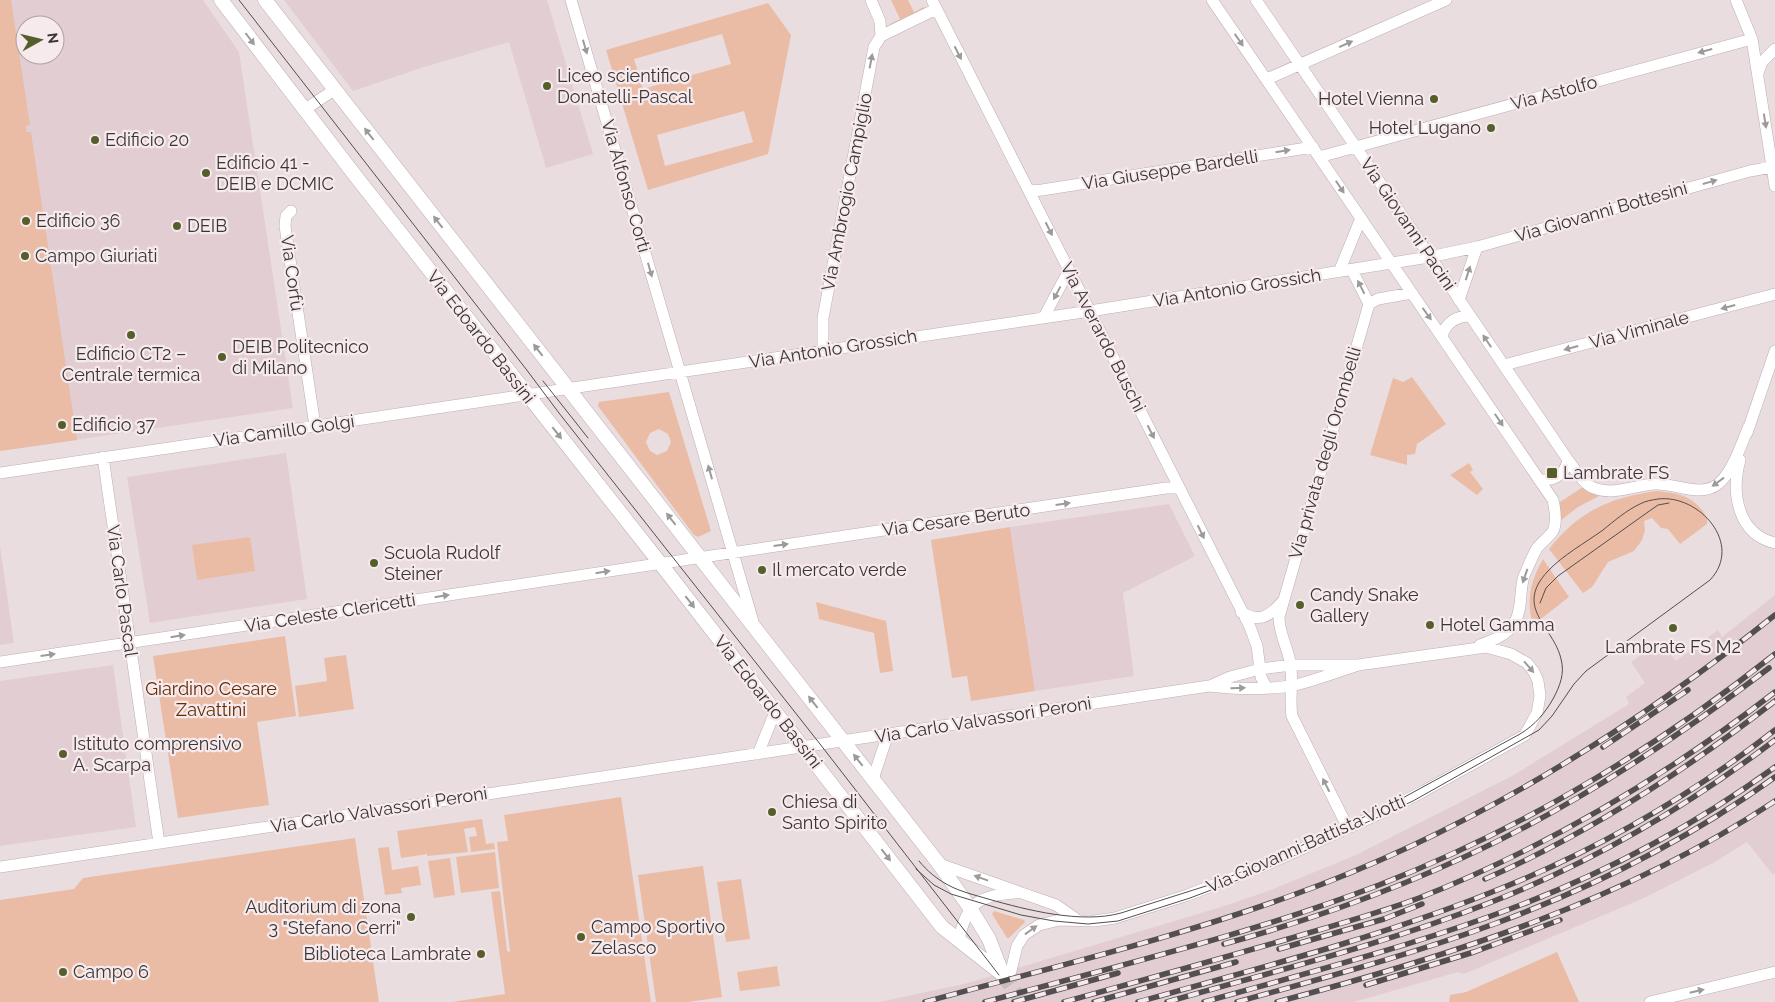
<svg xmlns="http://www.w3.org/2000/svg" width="1775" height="1002" viewBox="0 0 1775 1002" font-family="Raleway,sans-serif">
<rect width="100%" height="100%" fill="#e9dddf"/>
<path fill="#e2ced2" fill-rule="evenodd" d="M 11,0 L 203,0 L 239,52 L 293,408 L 0,451 ZM 25,25 L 55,25 L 55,55 L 25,55 Z
M 284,0 L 547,0 L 593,154 L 546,168 L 509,42 L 424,67 L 353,91 Z
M 286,453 L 307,599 L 150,623 L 127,477 Z
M 1169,504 L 1195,556 L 1123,593 L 1134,676 L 1035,691 L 1010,527 Z
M 0,546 L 14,643 L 0,645 Z
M 1775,595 L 1775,873 L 1773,875 L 1747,842 L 1715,862 L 1644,898 L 1464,974 L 1458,972 L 1354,1002 L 879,1002 L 968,983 L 1221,907 L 1268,891 L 1356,855 L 1512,776 L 1629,704 L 1626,697 L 1645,683 L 1631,662 L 1660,640 L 1676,661 L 1718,630 L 1722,637 Z
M 113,665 L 136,827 L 0,846 L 0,681 Z"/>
<path fill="#ebbca5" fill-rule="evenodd" d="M 0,0 L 11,0 L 30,125 L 26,126 L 26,132 L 31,132 L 77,440 L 0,451 Z
M 891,0 L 908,0 L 914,12 L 924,7 L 925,9 L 908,16 L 890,26 L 890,24 L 900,19 Z
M 768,3 L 791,35 L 768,154 L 648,190 L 606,50 ZM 722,34 L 731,64 L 643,89 L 634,59 ZM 744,111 L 753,142 L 665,166 L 657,135 Z
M 1412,377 L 1446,424 L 1417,444 L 1415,454 L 1407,455 L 1407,465 L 1370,455 L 1393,378 L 1403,382 Z
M 669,392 L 711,531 L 698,537 L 694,535 L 598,406 L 599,402 ZM 659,429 L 668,434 L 671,442 L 667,451 L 657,455 L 650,451 L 646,442 L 650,433 Z
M 1469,463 L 1473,470 L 1470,472 L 1483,489 L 1477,495 L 1450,475 Z
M 1583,487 L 1598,494 L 1599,496 L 1578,507 L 1560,521 L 1557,504 Z
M 1656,491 C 1675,493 1689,494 1702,510 C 1706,515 1708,518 1707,524 L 1680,544 L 1668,529 L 1661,528 L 1652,518 L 1644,521 L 1645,530 L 1642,540 L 1634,551 L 1608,562 L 1592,587 L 1583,593 L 1549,549 C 1579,511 1609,498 1656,491 Z
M 1010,527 L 1035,691 L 971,701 L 967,676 L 952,678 L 931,540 Z
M 250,537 L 255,571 L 197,580 L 192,545 Z
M 1543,559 L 1569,597 L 1533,625 C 1526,600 1530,582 1543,559 Z
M 816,602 L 886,621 L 893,671 L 880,673 L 874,633 L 819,619 Z
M 285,636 L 296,716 L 257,722 L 269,805 L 178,818 L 153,656 Z
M 346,655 L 354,709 L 299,717 L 295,686 L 327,681 L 324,658 Z
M 621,797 L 651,1002 L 452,1002 L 505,994 L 491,892 L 500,891 L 507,951 L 510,952 L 497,842 L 508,841 L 504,815 Z
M 482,819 L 486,844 L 494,843 L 495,849 L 471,852 L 469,837 L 477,836 L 475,827 L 464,829 L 468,852 L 427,856 L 427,854 L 401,858 L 397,831 Z
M 355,838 L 379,1002 L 0,1002 L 0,900 L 74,889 L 83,878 Z
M 389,847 L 392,870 L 418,866 L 421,885 L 401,888 L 402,893 L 385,895 L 378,848 Z
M 495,852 L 499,888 L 461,893 L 456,857 Z
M 450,858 L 455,895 L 434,898 L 428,861 Z
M 703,866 L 722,997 L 688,1002 L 656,1002 L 638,875 Z
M 741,879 L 750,939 L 726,942 L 717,882 Z
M 994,911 L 1024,920 L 1025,922 L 1009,938 L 1007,938 L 992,914 Z
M 1557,952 L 1579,1002 L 1449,1002 L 1450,995 L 1466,992 Z
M 777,966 L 780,986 L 740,991 L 737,972 Z"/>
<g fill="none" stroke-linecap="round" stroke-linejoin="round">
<path stroke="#c6bcbd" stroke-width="11" stroke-dasharray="11 5.5" stroke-linecap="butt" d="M 1011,971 L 1012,987"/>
<path stroke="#c6bcbd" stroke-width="14" stroke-dasharray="14 7" stroke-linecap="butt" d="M 1002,974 L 1022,1002"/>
<g stroke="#bbafb2" stroke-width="12">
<path id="minor" d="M 571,0 L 754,625
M 871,0 L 880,21 L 881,36
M 932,0 L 1250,627 L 1257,646 L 1261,677 L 1266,687
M 1212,0 L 1553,500 C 1555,509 1557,523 1553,531 C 1549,537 1542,542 1537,548 C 1532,557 1528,567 1524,576 C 1519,592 1523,607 1515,622 C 1507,635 1494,640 1480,645
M 1256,0 L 1568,460 C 1575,469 1583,484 1594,488 C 1613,496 1635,485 1655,484 C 1675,483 1700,498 1718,484 C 1732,474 1742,442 1749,426
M 1736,0 L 1752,39 L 1775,186
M 1758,73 L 1762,62 L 1775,49
M 1267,79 L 1446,0
M 304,110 L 334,90
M 1319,157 L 1752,39
M 1028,189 L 1032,191 L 1042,190 L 1313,147
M 291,211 L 286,216 L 285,226 L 315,426
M 1352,270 L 1369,304
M 1339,272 L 1361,218
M 1459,300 L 1477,247
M 1369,304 L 1378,299 L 1412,293
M 1044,317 L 1069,270
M 1442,335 C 1447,322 1456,316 1470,316
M 823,350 L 823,318 L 874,47 L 881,36 L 936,9
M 1504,365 L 1775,294
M 1747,433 L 1775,351
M 103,457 L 159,843
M 1740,460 C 1731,492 1737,534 1775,543
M 0,473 L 1090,311 L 1429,257 L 1477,247 L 1750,171 L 1772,167
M 1539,480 C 1554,481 1565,475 1568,460
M 1241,612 C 1259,623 1269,617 1282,602
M 0,662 L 1166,488 L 1179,488
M 758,754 L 775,712
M 873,779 L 888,734
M 1348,828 L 1292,716 C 1289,698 1294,680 1290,662 C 1287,646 1279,633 1279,617 L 1369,304
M 939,864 L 1056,905 L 1076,919
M 0,867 L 1209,686 C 1233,689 1271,690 1295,685 C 1316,680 1337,672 1358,665
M 959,940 C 966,904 978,895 1015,893
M 1011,971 L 1017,946 L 1024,935 L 1039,925 L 1059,920 L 1094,921 L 1115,918 L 1188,895 L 1268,864 L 1381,813 L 1424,791 L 1525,735 L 1537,713 L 1540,696 L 1538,681 L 1534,672 L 1527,663 L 1511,654 L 1486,647 L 1358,665 L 1291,665 L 1260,669 L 1230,677 L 1210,686
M 1650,1002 L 1775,972"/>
</g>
<g stroke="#bbafb2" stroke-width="15">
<path id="tertiary" d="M 221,0 L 354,174 L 660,563 L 942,927 L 1002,974
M 265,0 L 939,864 L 970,908 L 989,939 L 1002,973"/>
</g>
<use href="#minor" stroke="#fff" stroke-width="11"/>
<use href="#tertiary" stroke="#fff" stroke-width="14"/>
<path stroke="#534e4f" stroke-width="1" d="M 239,0 L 526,369 L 559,413 L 820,744 L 999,975
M 543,381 L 588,438
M 1540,603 L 1546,588 L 1558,576 L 1648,512 L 1658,505 L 1669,503
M 916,869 L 934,885 L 951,894 L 1021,915 L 1054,921 L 1088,924 L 1118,921 L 1190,898 L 1259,872 L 1413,801 L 1539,730 L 1552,716 L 1574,684 L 1586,671 L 1710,580 C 1744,544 1699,494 1658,499 C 1652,500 1645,501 1640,504 C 1627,510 1614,521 1603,530 C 1585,543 1563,555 1548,571 C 1513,608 1554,627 1561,659 C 1565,673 1560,686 1553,699 C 1545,713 1535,725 1520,734 L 1388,806 L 1261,864 L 1209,885 L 1121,913 C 1081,924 1027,910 988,899 C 975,895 961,892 948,885 C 937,879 927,871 919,861"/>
<g stroke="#534e4f" stroke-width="5.5">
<path id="rail" d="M 1603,747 L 1688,690
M 1485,879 C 1588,834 1686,770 1775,701
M 1224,944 C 1347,910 1467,863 1577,798 C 1644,759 1707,715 1769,668
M 1279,949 L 1384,919 L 1422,904
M 1366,985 L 1474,952 L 1560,920
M 925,1002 C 1048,968 1173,939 1293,895 C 1468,832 1630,731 1775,615
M 985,1002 C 1116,966 1252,934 1379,885 C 1522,829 1655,749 1775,654
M 1014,1002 L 1118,973
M 1064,1002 C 1139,981 1213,961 1288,939 C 1332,926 1376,914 1419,898 C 1548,847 1666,776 1775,692
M 1094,1002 L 1236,962
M 1138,1002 C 1255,969 1374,939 1487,894 C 1590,854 1688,798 1775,730
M 1167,1002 C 1275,971 1385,944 1489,903 C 1591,863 1688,806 1775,740
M 1204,1002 C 1300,975 1397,950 1491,916 C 1592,880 1688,830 1775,767
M 1237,1002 C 1323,978 1410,955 1494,924 C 1594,887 1689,839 1775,777
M 1277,1002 C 1450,956 1625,901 1775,801"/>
</g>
<use href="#rail" stroke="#f6eaed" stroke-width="4" stroke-dasharray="11" stroke-linecap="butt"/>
</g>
<defs><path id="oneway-solid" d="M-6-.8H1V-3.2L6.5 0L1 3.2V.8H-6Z" transform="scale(1.25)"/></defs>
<g fill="#9c9a9b">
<use href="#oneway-solid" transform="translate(250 39) rotate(53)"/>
<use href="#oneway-solid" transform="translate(1239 40) rotate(55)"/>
<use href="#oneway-solid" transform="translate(1346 44) rotate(-24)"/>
<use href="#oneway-solid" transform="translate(585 47) rotate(74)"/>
<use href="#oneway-solid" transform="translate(1705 51) rotate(165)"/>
<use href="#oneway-solid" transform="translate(958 53) rotate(63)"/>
<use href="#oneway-solid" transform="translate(871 61) rotate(-79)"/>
<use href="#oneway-solid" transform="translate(1765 121) rotate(81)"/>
<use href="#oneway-solid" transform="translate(369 134) rotate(-128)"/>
<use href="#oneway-solid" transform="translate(1283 151) rotate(-9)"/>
<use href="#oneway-solid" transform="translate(1710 182) rotate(-16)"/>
<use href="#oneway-solid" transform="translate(1340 187) rotate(56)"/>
<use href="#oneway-solid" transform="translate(438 222) rotate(-128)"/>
<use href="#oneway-solid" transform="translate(1049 229) rotate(63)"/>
<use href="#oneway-solid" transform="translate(650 270) rotate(74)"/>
<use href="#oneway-solid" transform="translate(1468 273) rotate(-72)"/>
<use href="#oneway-solid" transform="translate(1361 287) rotate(-117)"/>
<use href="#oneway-solid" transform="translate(1057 293) rotate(118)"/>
<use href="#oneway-solid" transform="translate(1728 307) rotate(165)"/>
<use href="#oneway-solid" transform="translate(1427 314) rotate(54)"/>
<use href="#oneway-solid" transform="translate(1487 341) rotate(-124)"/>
<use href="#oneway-solid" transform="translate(1571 348) rotate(165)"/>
<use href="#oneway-solid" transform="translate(538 350) rotate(-128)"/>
<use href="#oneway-solid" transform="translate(1499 420) rotate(56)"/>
<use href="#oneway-solid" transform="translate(1151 432) rotate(63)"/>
<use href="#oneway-solid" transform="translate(557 433) rotate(52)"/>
<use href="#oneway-solid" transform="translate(710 472) rotate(-106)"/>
<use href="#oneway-solid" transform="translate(1718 482) rotate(144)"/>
<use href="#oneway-solid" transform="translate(1063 504) rotate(-8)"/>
<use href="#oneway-solid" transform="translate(671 519) rotate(-128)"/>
<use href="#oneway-solid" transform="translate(1201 532) rotate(64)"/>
<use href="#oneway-solid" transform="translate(781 545) rotate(-8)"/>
<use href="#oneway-solid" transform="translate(603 572) rotate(-9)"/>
<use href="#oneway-solid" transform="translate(1525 576) rotate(109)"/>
<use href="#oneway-solid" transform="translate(442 596) rotate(-9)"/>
<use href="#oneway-solid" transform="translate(690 602) rotate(52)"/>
<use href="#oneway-solid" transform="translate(178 636) rotate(-9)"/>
<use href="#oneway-solid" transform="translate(48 655) rotate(-8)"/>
<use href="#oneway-solid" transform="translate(1529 667) rotate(49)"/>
<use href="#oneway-solid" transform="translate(1238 688) rotate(-2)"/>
<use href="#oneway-solid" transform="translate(813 702) rotate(-128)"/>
<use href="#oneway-solid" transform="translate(858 760) rotate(-128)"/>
<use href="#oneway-solid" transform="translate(1326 785) rotate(-117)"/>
<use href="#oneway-solid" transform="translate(886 855) rotate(52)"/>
<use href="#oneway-solid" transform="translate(981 878) rotate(-160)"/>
<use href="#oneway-solid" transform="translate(1031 930) rotate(-36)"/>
<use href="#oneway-solid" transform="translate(1697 991) rotate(-13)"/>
</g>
<g fill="#565e2c" stroke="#f6eaed" stroke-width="2">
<circle cx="547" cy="86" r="5"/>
<circle cx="1434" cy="99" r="5"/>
<circle cx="1491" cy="128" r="5"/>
<circle cx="95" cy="140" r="5"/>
<circle cx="206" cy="173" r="5"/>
<circle cx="26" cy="221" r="5"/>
<circle cx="177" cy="226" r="5"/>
<circle cx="25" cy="256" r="5"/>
<circle cx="131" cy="335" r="5"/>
<circle cx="222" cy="357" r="5"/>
<circle cx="62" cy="425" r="5"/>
<rect x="1546" y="467" width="12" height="12" rx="2.5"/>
<circle cx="374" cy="563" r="5"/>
<circle cx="762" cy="570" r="5"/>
<circle cx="1300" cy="605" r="5"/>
<circle cx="1430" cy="625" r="5"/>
<circle cx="1673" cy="628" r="5"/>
<circle cx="63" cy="754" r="5"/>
<circle cx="772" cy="812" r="5"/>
<circle cx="411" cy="917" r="5"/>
<circle cx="581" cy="937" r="5"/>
<circle cx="481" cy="954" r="5"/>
<circle cx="63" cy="972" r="5"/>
</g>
<g text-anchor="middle" stroke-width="4.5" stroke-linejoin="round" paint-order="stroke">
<g font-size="18" fill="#3a3637" stroke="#f6eaed" text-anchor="start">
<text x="557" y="82">Liceo scientifico<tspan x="557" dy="21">Donatelli-Pascal</tspan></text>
<text x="1424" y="105" text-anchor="end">Hotel Vienna</text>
<text x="1481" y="134" text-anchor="end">Hotel Lugano</text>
<text x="105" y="146">Edificio 20</text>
<text x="216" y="169">Edificio 41 -<tspan x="216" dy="21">DEIB e DCMIC</tspan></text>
<text x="36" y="227">Edificio 36</text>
<text x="187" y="232">DEIB</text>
<text x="35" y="262">Campo Giuriati</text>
<text x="232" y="353">DEIB Politecnico<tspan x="232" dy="21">di Milano</tspan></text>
<text x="131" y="360" text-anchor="middle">Edificio CT2 –<tspan x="131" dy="21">Centrale termica</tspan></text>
<text x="72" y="431">Edificio 37</text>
<text x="1563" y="479">Lambrate FS</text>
<text x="384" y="559">Scuola Rudolf<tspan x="384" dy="21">Steiner</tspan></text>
<text x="772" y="576">Il mercato verde</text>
<text x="1310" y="601">Candy Snake<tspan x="1310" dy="21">Gallery</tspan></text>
<text x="1440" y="631">Hotel Gamma</text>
<text x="1673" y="653" text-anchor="middle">Lambrate FS M2</text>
<text x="73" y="750">Istituto comprensivo<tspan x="73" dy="21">A. Scarpa</tspan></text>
<text x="782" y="808">Chiesa di<tspan x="782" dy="21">Santo Spirito</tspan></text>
<text x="401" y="913" text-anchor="end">Auditorium di zona<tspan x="401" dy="21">3 "Stefano Cerri"</tspan></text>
<text x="591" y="933">Campo Sportivo<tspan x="591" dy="21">Zelasco</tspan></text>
<text x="471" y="960" text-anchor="end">Biblioteca Lambrate</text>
<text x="73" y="978">Campo 6</text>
</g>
<g font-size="18" fill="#3a3637" stroke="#f6eaed">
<text transform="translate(1554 93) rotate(-15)" y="6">Via Astolfo</text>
<text transform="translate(1170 170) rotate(-9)" y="6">Via Giuseppe Bardelli</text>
<text transform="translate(626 186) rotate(74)" y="6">Via Alfonso Corti</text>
<text transform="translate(847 192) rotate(-79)" y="6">Via Ambrogio Campiglio</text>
<text transform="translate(1601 212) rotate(-16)" y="6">Via Giovanni Bottesini</text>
<text transform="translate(1408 224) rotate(56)" y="6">Via Giovanni Pacini</text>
<text transform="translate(292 273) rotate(82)" y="6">Via Corfù</text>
<text transform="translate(1237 288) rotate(-9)" y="6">Via Antonio Grossich</text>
<text transform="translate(1639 330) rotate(-15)" y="6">Via Viminale</text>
<text transform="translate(481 337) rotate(52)" y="6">Via Edoardo Bassini</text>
<text transform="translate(1103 337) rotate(63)" y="6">Via Averardo Buschi</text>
<text transform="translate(833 349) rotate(-9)" y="6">Via Antonio Grossich</text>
<text transform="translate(284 431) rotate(-8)" y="6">Via Camillo Golgi</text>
<text transform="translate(1325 453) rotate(-74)" y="6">Via privata degli Orombelli</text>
<text transform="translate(956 520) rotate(-8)" y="6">Via Cesare Beruto</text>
<text transform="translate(122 591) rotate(82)" y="6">Via Carlo Pascal</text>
<text transform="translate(330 613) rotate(-9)" y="6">Via Celeste Clericetti</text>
<text transform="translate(768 702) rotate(52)" y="6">Via Edoardo Bassini</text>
<text transform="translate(983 720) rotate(-9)" y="6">Via Carlo Valvassori Peroni</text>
<text transform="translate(379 810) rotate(-9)" y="6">Via Carlo Valvassori Peroni</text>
<text transform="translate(1306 844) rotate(-24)" y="6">Via Giovanni Battista Viotti</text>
</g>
<g font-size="18" fill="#642a01" stroke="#f6eaed">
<text x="211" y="695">Giardino Cesare<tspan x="211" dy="21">Zavattini</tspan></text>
</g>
</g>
<g transform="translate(40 40) rotate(82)"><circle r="24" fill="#f6eaed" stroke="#aba2a4"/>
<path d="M0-4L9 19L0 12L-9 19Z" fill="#565e2c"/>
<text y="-8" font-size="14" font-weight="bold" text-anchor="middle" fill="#3a3637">N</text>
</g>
</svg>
